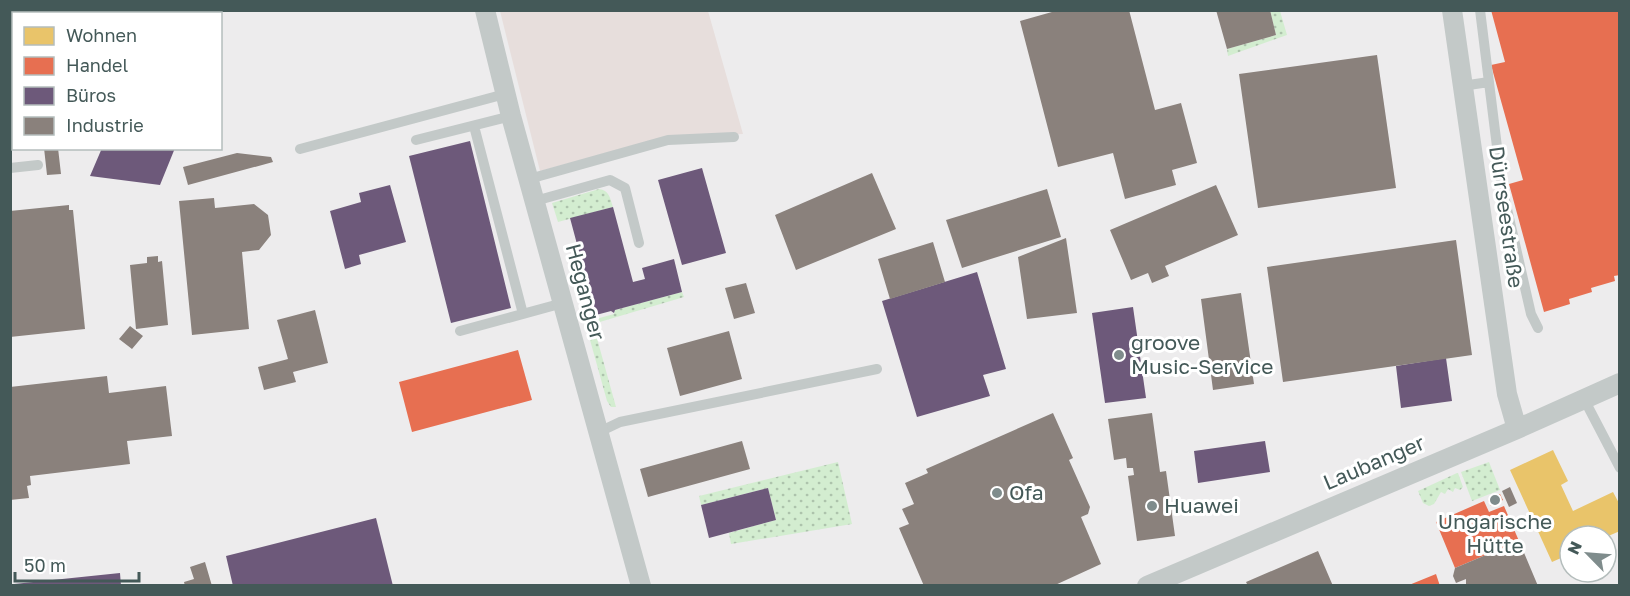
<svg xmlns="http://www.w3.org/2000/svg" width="1630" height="596" viewBox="0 0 1630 596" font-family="'Golos Text',sans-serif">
<defs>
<pattern id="green-dots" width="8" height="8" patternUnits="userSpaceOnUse" patternTransform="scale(1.5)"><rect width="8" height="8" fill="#d3edd0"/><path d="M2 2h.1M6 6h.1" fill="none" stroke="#adc3ac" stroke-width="1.8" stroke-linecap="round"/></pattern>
</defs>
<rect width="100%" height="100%" fill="#edeced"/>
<path fill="#e7dedc" d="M 500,11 L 708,11 L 743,134 L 668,136 L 540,171 Z"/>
<path fill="url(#green-dots)" d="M 1270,11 L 1280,11 L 1287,35 L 1228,56 L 1227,49 L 1276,35 Z
M 599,189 C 609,190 610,198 613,207 L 558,222 L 552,203 Z
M 682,292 L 684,297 L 593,324 L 616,407 L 611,407 L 607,401 L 585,322 L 614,314 L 615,310 Z
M 838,462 L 852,524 L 731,544 L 729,533 L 776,520 L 768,488 L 701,505 L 699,496 Z
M 1489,462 L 1500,490 L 1472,501 L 1461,472 Z
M 1457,473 L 1458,473 L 1463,487 L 1460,490 L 1455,488 L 1453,492 L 1448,489 L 1445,494 L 1441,492 L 1434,504 L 1429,506 L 1423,503 L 1418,491 Z"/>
<path fill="#e9c46a" d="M 1553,450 L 1568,481 L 1561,485 L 1573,511 L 1613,492 L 1620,505 L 1620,531 L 1606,537 L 1570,536 L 1570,554 L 1552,562 L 1510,470 Z"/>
<path fill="#e76f51" d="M 10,10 L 73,10 L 73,12 L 14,14 L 14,19 L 10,19 Z
M 122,10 L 173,10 L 174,14 L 123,14 Z
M 1491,10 L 1620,10 L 1620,275 L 1614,276 L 1615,281 L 1591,288 L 1592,292 L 1569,299 L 1570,304 L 1544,312 L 1509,184 L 1523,180 L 1491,65 L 1505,62 Z
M 10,42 L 14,55 L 14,143 L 10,144 Z
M 518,350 L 532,400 L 412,432 L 399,382 Z
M 1500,494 L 1503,500 L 1491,506 L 1488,500 Z
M 1484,501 L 1489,512 L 1504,506 L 1519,541 L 1455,568 L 1436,522 Z
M 1436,574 L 1440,586 L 1409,586 L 1409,585 Z"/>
<path fill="#6d597a" d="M 470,141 L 511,308 L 451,323 L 409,156 Z
M 102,148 L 175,148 L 160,185 L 90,176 Z
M 702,168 L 726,253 L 682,265 L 658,180 Z
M 390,185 L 406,242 L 359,255 L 361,264 L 345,269 L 330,211 L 361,202 L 359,193 Z
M 613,207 L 633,282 L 645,279 L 642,268 L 674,259 L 682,292 L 615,310 L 614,313 L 611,311 L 596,315 L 570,218 Z
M 977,272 L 1006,369 L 983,375 L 990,396 L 917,417 L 882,301 Z
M 1133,307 L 1146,398 L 1105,403 L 1092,313 Z
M 1446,358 L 1452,401 L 1401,408 L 1396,366 Z
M 1265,441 L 1270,472 L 1198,483 L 1194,451 Z
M 768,488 L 776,520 L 709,538 L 701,505 Z
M 376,518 L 393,586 L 233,586 L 226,556 Z
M 120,573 L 121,586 L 14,586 L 14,584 Z"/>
<path fill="#8a817c" d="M 1059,10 L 1129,10 L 1155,110 L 1181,103 L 1197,163 L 1172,170 L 1176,185 L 1125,199 L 1113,153 L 1058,167 L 1020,21 Z
M 1216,10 L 1270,10 L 1276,35 L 1227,49 Z
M 1377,55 L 1396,188 L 1258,208 L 1239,74 Z
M 44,148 L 58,148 L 61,174 L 47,175 Z
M 237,153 L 271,157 L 273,162 L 188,185 L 183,167 Z
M 872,173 L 896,229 L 796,270 L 775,215 Z
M 1216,185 L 1238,235 L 1165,266 L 1169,276 L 1152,283 L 1148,273 L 1131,280 L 1110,230 Z
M 1047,189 L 1061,237 L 962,268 L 946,220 Z
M 214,198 L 215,208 L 254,204 L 268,215 L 271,235 L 259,250 L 242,252 L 249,329 L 192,335 L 179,201 Z
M 69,205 L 69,210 L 73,210 L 85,329 L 10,337 L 10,211 Z
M 1066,238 L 1077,313 L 1027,319 L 1018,257 Z
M 1456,240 L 1472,355 L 1283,382 L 1267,267 Z
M 933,242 L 945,282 L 890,299 L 878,259 Z
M 158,256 L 158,262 L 162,261 L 168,325 L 136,329 L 130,265 L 147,263 L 147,257 Z
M 746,283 L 755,313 L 734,319 L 725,288 Z
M 1241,293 L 1254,384 L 1213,390 L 1201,299 Z
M 315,310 L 328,363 L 293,372 L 296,382 L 264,390 L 258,367 L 288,359 L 277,320 Z
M 130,326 L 143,336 L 132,349 L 119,339 Z
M 729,331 L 742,379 L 680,396 L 667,348 Z
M 107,376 L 109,393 L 166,386 L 172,436 L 127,441 L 130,464 L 30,476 L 31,485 L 27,486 L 29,498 L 10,500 L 10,387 Z
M 1053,413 L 1073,458 L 1069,460 L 1090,507 L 1088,514 L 1081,517 L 1101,564 L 1053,586 L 924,586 L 899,528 L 909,524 L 902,509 L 914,504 L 905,483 L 928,473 L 926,469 Z
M 1152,413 L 1160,472 L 1166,471 L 1175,536 L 1137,541 L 1128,476 L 1134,475 L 1133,468 L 1127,468 L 1126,458 L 1114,460 L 1108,419 Z
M 742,441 L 750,469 L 648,497 L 640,469 Z
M 1510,487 L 1517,503 L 1509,507 L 1502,491 Z
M 1519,541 L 1538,586 L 1466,586 L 1466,579 L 1456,583 L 1453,576 L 1455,568 Z
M 1318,551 L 1333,586 L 1248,586 L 1246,582 Z
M 205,562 L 212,586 L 185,586 L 184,582 L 194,579 L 190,567 Z"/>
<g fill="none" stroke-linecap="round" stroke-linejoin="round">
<path stroke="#c3c9c8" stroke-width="10" d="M 1480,10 L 1502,187 L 1531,314 L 1538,328
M 1462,86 L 1489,82
M 474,126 L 523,314
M 416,140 L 511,116
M 300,149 L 505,94
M 10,168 L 38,165
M 529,179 L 668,140 L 734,137
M 535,201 L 610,180 L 625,188 L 639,243
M 460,331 L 563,303
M 1584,399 L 1620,468
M 599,432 L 620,422 L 877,369"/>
<path stroke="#c3c9c8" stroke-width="20" d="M 485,10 L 511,116 L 641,586
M 1452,10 L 1507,394 L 1517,429
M 1147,586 L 1517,429 L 1620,383"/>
</g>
<g fill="#7f8c8c" stroke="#fff" stroke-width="2">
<circle cx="1119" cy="355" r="6"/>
<circle cx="997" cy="493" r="6"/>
<circle cx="1495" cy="500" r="6"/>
<circle cx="1152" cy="506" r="6"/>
</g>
<g text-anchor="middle" stroke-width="6" stroke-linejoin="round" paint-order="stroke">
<g font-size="21" fill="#445958" stroke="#fff">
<text transform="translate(1506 217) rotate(82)" y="7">Dürrseestraße</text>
<text transform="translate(585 292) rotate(75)" y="7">Heganger</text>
<text transform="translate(1374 463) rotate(-23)" y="7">Laubanger</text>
</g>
<g font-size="21" fill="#445958" stroke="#fff" text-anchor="start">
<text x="1131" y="350">groove<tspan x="1131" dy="24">Music-Service</tspan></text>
<text x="1009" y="500">Ofa</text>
<text x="1164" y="513">Huawei</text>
<text x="1495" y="529" text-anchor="middle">Ungarische<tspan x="1495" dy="24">Hütte</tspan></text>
</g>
</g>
<rect width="1630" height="596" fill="none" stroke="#445958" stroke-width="24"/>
<rect x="12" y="12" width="210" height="138" fill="#ffffff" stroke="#b4bdbc" stroke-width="1.5"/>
<rect x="24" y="27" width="30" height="18" fill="#e9c46a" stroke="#b4bdbc" stroke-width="1.5"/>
<text x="66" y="42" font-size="18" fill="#445958">Wohnen</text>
<rect x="24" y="57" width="30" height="18" fill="#e76f51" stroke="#b4bdbc" stroke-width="1.5"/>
<text x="66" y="72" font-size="18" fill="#445958">Handel</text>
<rect x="24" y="87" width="30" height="18" fill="#6d597a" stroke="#b4bdbc" stroke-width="1.5"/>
<text x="66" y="102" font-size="18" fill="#445958">Büros</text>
<rect x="24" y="117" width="30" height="18" fill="#8a817c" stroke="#b4bdbc" stroke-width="1.5"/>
<text x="66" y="132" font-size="18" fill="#445958">Industrie</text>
<g transform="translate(1588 554) rotate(295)"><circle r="28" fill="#ffffff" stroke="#b4bdbc" stroke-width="1.5"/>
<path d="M0-4.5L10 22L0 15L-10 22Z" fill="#7f8c8c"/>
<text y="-9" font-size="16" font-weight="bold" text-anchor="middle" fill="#445958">N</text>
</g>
<path d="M15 572v9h124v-9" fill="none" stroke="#445958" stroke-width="3"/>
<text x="24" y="572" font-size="18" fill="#445958" stroke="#ffffff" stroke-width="4.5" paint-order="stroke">50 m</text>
</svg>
